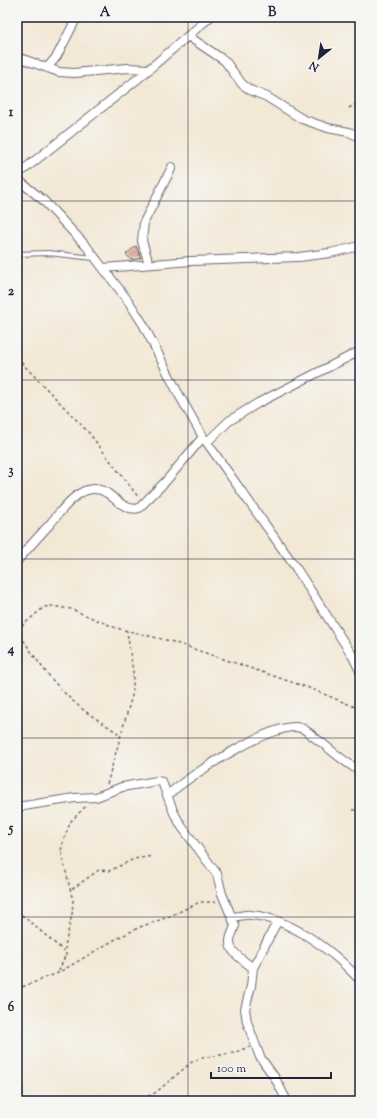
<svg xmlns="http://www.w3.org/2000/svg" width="377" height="1118" viewBox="0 0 377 1118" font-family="'Sorts Mill Goudy',serif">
<rect width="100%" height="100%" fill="#f6f6f2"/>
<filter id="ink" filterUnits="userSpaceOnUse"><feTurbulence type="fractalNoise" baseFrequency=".025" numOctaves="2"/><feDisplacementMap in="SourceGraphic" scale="8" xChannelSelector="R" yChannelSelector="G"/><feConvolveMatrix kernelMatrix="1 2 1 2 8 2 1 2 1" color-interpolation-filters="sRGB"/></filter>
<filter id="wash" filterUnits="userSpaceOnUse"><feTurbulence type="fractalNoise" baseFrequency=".012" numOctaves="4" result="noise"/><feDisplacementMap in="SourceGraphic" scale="16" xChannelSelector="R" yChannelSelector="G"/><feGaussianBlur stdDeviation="0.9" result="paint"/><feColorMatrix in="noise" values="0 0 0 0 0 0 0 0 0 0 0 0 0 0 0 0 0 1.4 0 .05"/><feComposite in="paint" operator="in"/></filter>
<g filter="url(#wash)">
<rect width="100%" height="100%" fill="#f3e8d5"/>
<g id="blocks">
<path fill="#d4978f" d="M 136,246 L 141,258 L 131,260 L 126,254 Z"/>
</g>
</g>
<g filter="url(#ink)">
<use href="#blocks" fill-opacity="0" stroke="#6b6771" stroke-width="1"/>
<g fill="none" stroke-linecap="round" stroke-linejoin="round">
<g stroke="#6b6771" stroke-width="6">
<path id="lane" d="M 17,254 L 48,253 L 94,258"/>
</g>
<g stroke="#6b6771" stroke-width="10">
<path id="street" d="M 188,36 L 225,61 L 242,84 L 250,90 L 267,97 L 302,119 L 328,128 L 349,132 L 360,137
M 17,57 L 59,72 L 74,73 L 127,68 L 150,69
M 47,68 L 57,56 L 77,17
M 17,175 L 140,77 L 210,17
M 17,179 L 43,200 L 87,247 L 129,302 L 143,324 L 178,393 L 203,437 L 296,568 L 352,655 L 360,671
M 149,264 L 142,241 L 144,222 L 172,167
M 104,268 L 191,261 L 299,257 L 330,253 L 360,246
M 207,442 L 229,421 L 258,403 L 360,351
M 17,561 C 28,548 39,536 50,524 C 63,509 83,478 107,493 C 116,499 127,512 139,508 L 166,481 L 203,437
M 168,795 C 187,777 276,719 301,728 C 309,731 314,738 321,742 C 334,753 346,763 360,771
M 17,807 L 75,798 L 96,797 L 122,787 L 157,781 L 162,782 L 174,813 L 182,827 L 217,874 L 222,894 L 235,925 C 234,930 230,936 230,941 C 229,953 245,961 253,968
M 232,917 C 238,917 245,914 251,915 C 289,918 332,950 357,977 L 360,977
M 277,922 L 253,968 L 251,986 L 245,1009 L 247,1022 L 260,1057 L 275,1078 L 287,1101"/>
</g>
<path stroke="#6b6771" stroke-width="1.5" stroke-dasharray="3 3" stroke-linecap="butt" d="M 349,108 L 356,104 L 360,97
M 17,358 L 89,433 L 139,498
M 17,630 L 44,607 L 51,606 L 71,609 L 116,628 L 170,641 L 309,688 L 360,709
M 17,630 C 36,660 56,689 85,711 C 96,719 109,727 121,735
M 107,784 L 133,692 L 133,672 L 127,631
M 352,810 L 360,810
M 72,889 L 99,870 L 109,871 L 134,859 L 153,856
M 17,911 L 64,951
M 66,956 L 65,946 L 72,914 L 73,901 L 61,851 L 64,838 L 71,821 L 87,805
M 59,971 L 65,956
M 17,989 L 58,973 L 114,940 L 140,927 L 168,917 L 200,902 L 216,902
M 17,1063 L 22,1075 L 23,1101
M 137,1101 L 155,1093 L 192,1062 L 201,1058 L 233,1053 L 249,1047"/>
<use href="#lane" stroke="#fff" stroke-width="4"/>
<use href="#street" stroke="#fff" stroke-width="8"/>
</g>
</g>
<path fill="none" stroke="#22223b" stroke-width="1" stroke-opacity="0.55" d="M 188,17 L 188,1101M 17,201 L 360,201M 17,380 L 360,380M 17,559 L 360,559M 17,738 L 360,738M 17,917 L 360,917"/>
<rect width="377" height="1118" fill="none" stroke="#f6f6f2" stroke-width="44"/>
<g transform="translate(319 58) rotate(210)" stroke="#f6f6f2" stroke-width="3" paint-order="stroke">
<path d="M0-3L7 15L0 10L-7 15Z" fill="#22223b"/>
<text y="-6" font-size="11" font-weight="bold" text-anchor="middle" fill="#22223b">N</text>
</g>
<path d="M211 1072v6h120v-6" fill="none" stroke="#22223b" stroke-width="2"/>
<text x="217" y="1072" font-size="12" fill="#22223b" stroke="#f6f6f2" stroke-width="3" paint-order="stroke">100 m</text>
<rect x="22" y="22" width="333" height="1074" fill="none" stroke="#22223b" stroke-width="1.5"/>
<g font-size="13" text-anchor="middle" font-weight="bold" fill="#22223b">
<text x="105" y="16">A</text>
<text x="272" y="16">B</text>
<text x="11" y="116">1</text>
<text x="11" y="295">2</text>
<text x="11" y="474">3</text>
<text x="11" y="653">4</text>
<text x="11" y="832">5</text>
<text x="11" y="1011">6</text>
</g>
</svg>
